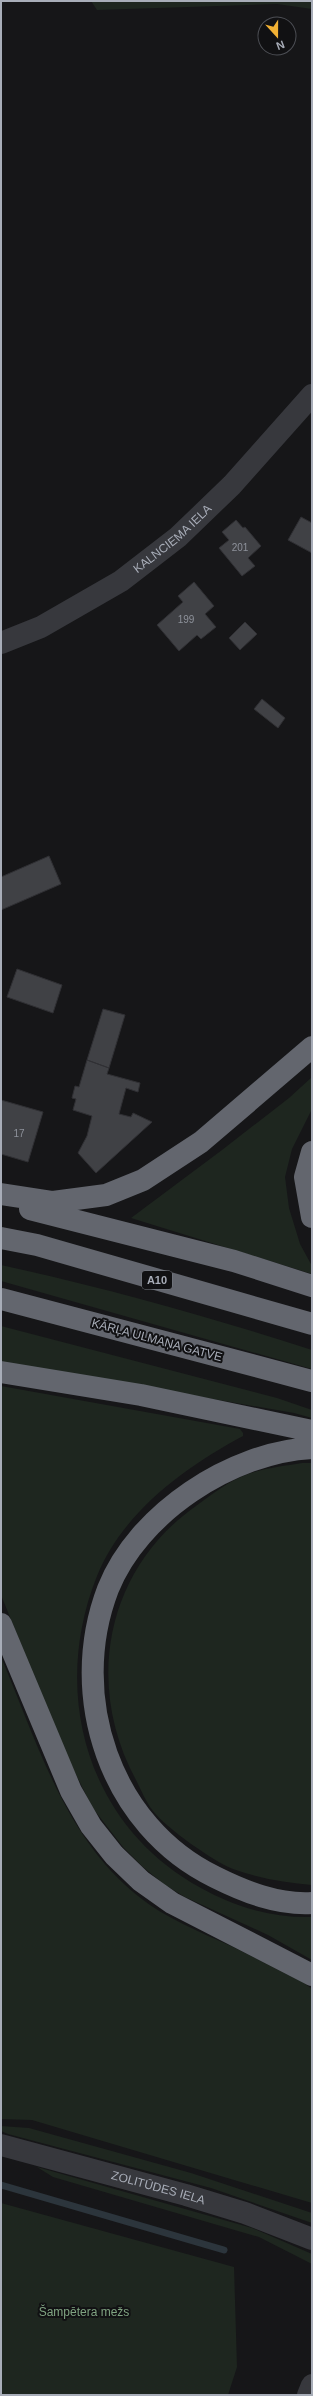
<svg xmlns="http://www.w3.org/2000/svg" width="313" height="2396" viewBox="0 0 313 2396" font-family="Arial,sans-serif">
<rect width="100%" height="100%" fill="#161618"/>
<path fill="#1e261f" d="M 91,1 L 312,1 L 312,9 L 277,4 L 97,10 Z
M 312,1077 L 312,1109 L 292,1149 L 285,1177 L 289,1208 L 300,1244 L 312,1266 L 312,1274 L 131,1218 L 222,1150 L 289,1098 Z
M 1,1265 C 106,1288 210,1317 312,1350 L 312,1369 L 1,1281 Z
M 1,1326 L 277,1398 L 312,1410 L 312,1418 L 294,1413 L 1,1362 Z
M 1,1386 L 240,1429 L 243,1433 L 243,1436 C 184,1468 123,1512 97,1576 C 50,1693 87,1826 201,1888 C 235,1907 272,1918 312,1917 L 312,1960 L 268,1935 L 185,1897 L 165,1885 L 143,1867 L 123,1847 L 92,1807 L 64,1750 L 1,1595 Z
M 302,1463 L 312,1463 L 312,1885 C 286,1883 258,1878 233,1869 C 213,1861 166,1828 153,1811 C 146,1802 141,1790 136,1780 C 84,1684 106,1569 196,1506 C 212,1494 229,1481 248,1474 C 265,1468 284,1466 302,1463 Z
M 1,1657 C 37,1741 64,1837 138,1896 C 165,1918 200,1932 231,1946 C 256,1958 280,1971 304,1983 L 312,1989 L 312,2203 L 32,2120 L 1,2119 Z
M 1,2126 L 29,2128 L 191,2173 L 312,2213 L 312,2223 L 211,2188 L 8,2134 L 1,2131 Z
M 37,2167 L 252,2228 L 312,2254 L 312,2264 L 259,2237 L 53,2177 Z
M 1,2203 L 234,2267 L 237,2367 L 228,2395 L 1,2395 Z"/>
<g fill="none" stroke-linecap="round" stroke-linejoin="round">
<path stroke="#2c353c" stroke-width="7" d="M 1,2185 L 224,2250"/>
</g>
<path fill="#404145" stroke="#303034" d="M 301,517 L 312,523 L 312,553 L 288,540 Z
M 236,520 L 243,528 L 245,527 L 261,546 L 248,558 L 255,566 L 242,576 L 219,548 L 229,540 L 222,532 Z
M 194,582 L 214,606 L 205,614 L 216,627 L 201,639 L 197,635 L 179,651 L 157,625 L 183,602 L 178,596 Z
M 245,622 L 257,634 L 240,650 L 229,638 Z
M 262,699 L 285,718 L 278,728 L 254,709 Z
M 49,856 L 61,884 L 1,910 L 1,877 Z
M 17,969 L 62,985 L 53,1013 L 7,997 Z
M 103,1009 L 125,1015 L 109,1068 L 87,1060 Z
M 87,1060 L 109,1068 L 107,1074 L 140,1083 L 138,1092 L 126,1088 L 119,1114 L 131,1117 L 133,1113 L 152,1122 L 96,1173 L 78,1153 L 87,1136 L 92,1116 L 73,1110 L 76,1099 L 72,1098 L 75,1086 L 79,1087 Z
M 1,1100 L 43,1112 L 28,1162 L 1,1154 Z"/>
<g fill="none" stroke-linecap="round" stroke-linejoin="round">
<g stroke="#37383d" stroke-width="22">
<path id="s1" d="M 1,643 L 41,627 L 121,581 L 178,537 L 232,485 L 312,395"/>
<path id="s2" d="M 1,2145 L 186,2195 L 245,2213 L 312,2239"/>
<path d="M 308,2395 L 312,2385"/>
</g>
<path stroke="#63666e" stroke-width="22" d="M 312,1152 L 305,1177 L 312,1217
M 1,1194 L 53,1202 L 106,1195 L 143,1180 L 201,1142 L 312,1047
M 30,1209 L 234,1261 L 312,1286
M 1,1238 L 37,1245 L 312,1324
M 1,1299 L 312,1381
M 1,1372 L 141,1395 L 312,1431
M 312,1448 C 232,1452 138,1513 108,1589 C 67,1696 110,1826 215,1877 C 245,1892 278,1905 312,1903
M 1,1624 L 71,1791 L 91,1826 L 114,1855 L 141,1881 L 172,1903 L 312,1975"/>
</g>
<g text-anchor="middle" stroke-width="4" stroke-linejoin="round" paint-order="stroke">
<g font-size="10" fill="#8e929b">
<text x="240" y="551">201</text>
<text x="186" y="623">199</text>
<text x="19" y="1137">17</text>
</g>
<rect fill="#111113" stroke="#7b7e86" stroke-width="1" x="142" y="1271" width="30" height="18" rx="3"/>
<g font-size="11" font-weight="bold" fill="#a8adb8">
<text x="157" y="1284">A10</text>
</g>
<g font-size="12" fill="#a8adb8" stroke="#111113">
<text dy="4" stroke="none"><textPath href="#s1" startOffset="202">KALNCIEMA IELA</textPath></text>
<text transform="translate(157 1340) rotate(15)" y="4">KĀRĻA ULMAŅA GATVE</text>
<text dy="4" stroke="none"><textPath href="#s2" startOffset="163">ZOLITŪDES IELA</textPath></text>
</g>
<g font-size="12" fill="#7fa381" stroke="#111113">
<text x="84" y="2316">Šampētera mežs</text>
</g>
</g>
<rect width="313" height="2396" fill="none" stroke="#a8adb8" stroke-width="4"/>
<g transform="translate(277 36) rotate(159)"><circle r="19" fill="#111113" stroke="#4d4f55"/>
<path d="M0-3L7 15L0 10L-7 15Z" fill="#f2b134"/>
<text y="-6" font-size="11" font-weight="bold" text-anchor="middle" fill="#a8adb8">N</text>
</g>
</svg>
